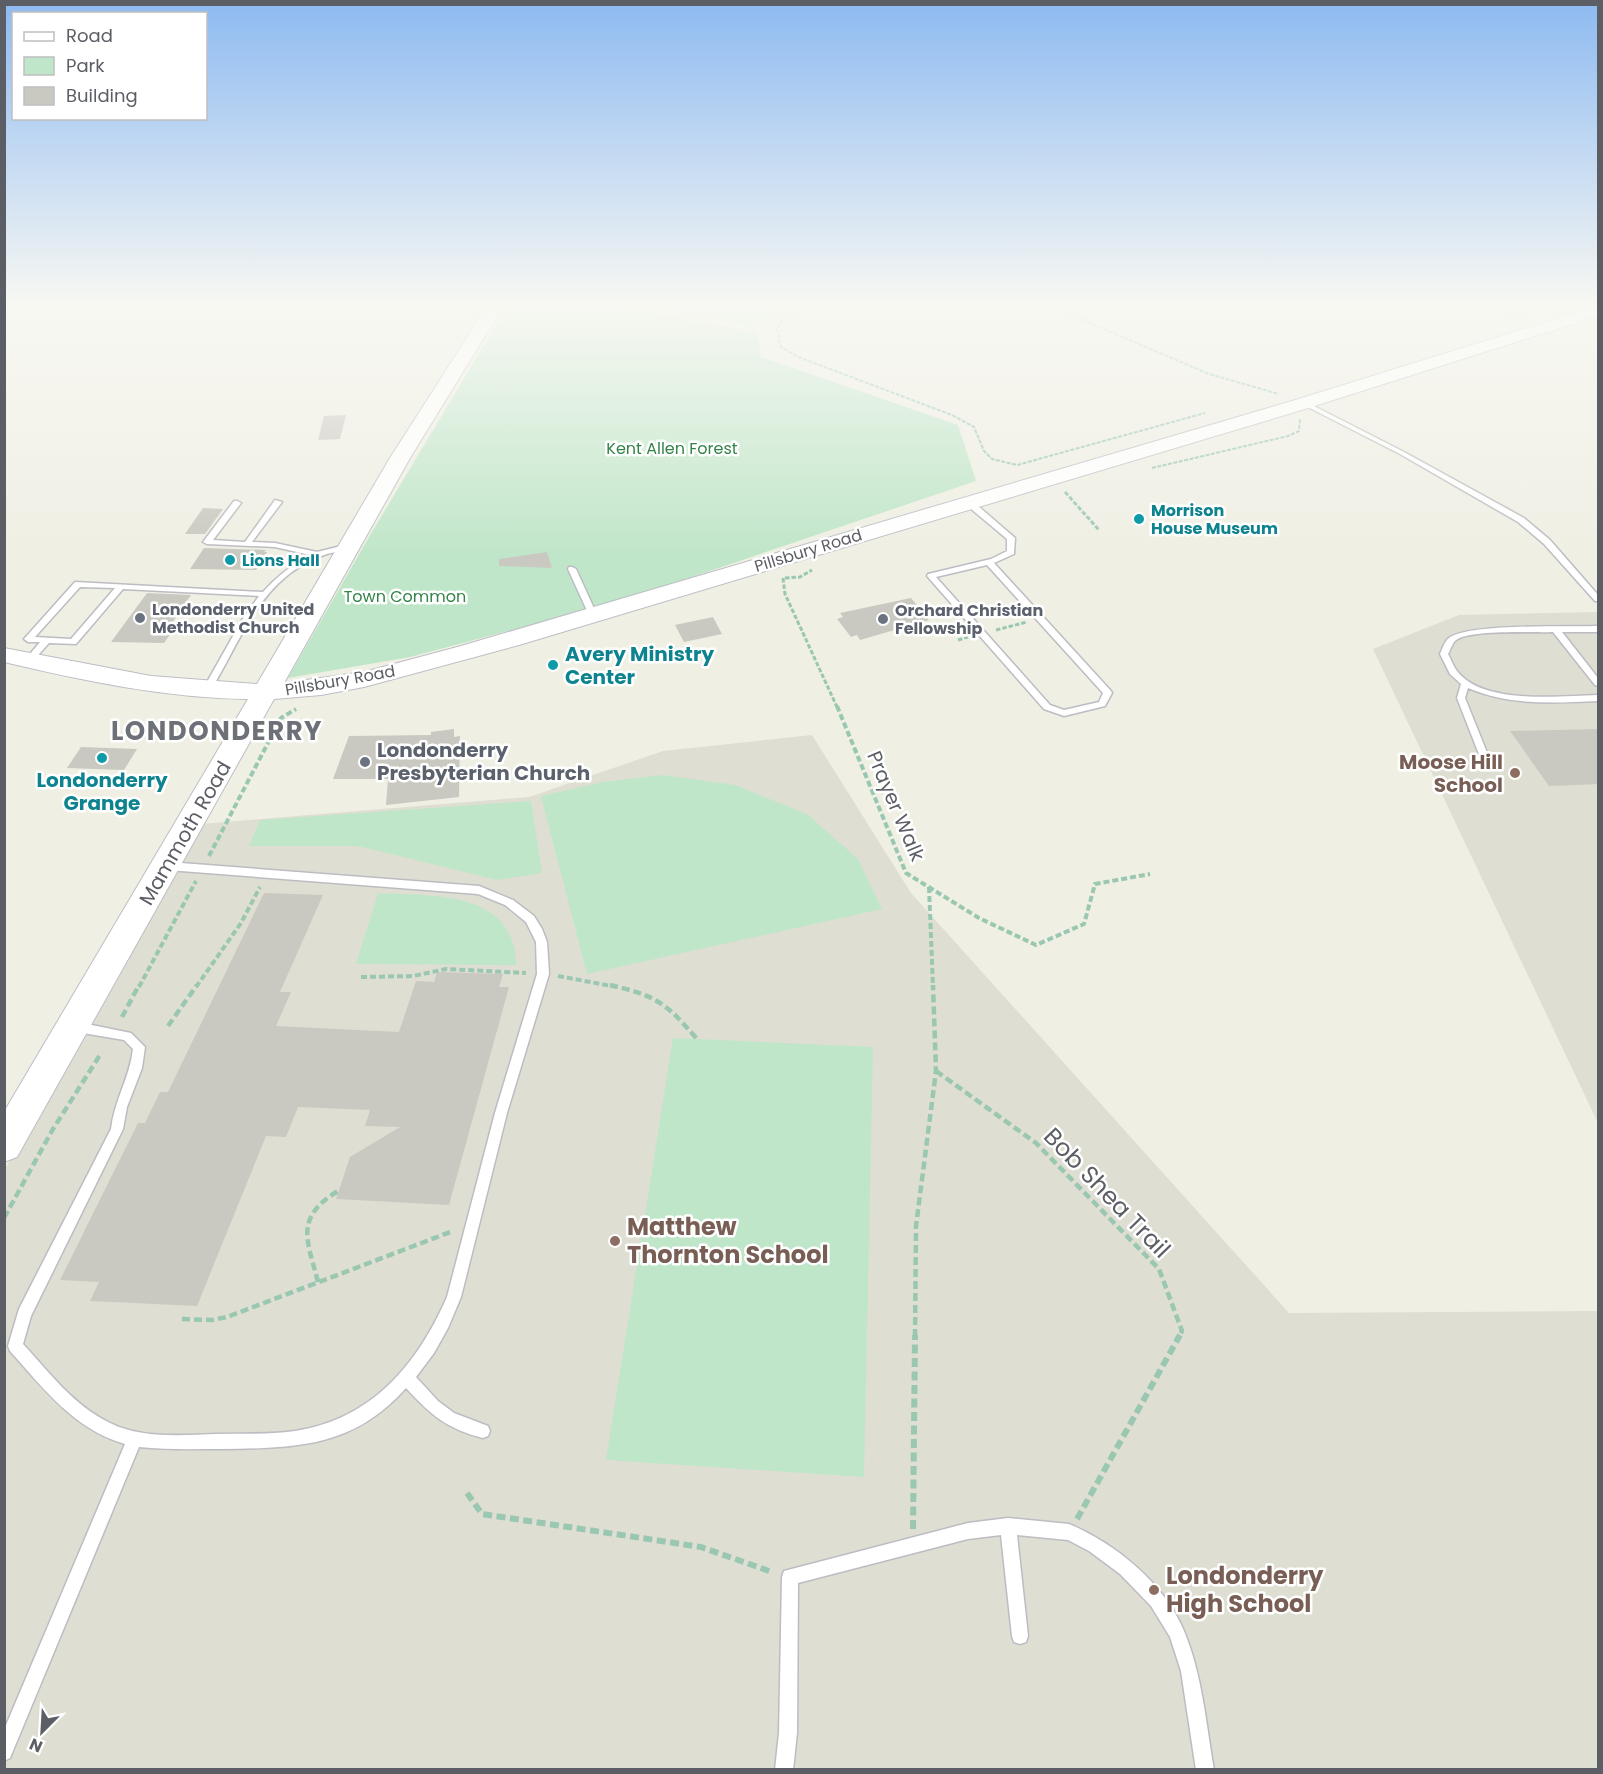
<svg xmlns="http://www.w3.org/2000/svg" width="1603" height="1774" viewBox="0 0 1603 1774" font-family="Poppins,sans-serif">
<rect width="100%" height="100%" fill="#efefe4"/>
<path fill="#dfded2" d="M 1598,612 L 1598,1123 L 1373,649 L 1459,615 Z
M 812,735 L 911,893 L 1289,1313 L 1598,1311 L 1598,1769 L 5,1770 L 5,1169 L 200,824 L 529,797 L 663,751 Z"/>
<path fill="#c0e6c9" d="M 508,305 L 606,305 L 758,332 L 761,357 L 958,425 L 976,481 L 618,602 L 410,657 L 288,678 L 369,537 Z
M 635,305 L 800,305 L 748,326 Z
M 663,775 L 735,785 L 807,814 L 858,859 L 882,909 L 587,974 L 541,796 L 603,782 Z
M 531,801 L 542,873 L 497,880 L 358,846 L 249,846 L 260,820 Z
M 378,893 C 434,896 515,890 516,965 L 356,964 Z
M 673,1038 L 873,1047 L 864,1477 L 606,1460 Z"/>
<path fill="#cac9c1" d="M 346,415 L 340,439 L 318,440 L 324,416 Z
M 203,508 L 223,509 L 205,534 L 185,534 Z
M 204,548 L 266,550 L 264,552 L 267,552 L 256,570 L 190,569 Z
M 547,552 L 552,568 L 499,566 L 499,559 Z
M 147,593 L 191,595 L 172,623 L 178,623 L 164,643 L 111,642 Z
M 911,598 L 929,620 L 860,640 L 857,635 L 851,637 L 837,619 L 843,617 L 840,613 Z
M 713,617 L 722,634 L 684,642 L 675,625 Z
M 454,729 L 454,737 L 460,736 L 459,797 L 386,805 L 388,779 L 333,779 L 349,736 L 431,735 L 431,732 Z
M 1599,729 L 1599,784 L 1549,786 L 1510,731 Z
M 81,747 L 137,749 L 124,770 L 67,768 Z
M 264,893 L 323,895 L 280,992 L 291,992 L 276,1026 L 399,1032 L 416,981 L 434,982 L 437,972 L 503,974 L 499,987 L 509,987 L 449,1205 L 336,1199 L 350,1157 L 400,1127 L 365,1126 L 370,1110 L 298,1107 L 286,1137 L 266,1136 L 197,1306 L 90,1301 L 99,1282 L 60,1280 L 138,1123 L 145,1123 L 160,1092 L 168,1092 Z"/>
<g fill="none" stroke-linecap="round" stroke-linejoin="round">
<g stroke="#bcbcc3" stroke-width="3">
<path id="lane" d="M 1302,402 L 1306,402 L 1404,452 L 1524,518 L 1550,540 L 1598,595 L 1598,601 L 1595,601 L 1544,544 L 1518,522 L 1400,454 L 1302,404 Z
M 964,499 L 970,499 L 1015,538 L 1014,554 L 994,563 L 1111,691 L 1112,693 L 1105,706 L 1064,716 L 1044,709 L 927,576 L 928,574 L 991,559 L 1007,551 L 1007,539 L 964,503 ZM 987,565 L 1103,693 L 1099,702 L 1064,710 L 1050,705 L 936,577 Z
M 275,500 L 282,502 L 252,542 L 275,543 L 317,552 L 349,544 L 353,546 C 346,551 335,552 327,554 C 318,557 309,562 301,566 C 255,593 236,650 209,693 L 206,694 L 202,691 L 242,620 L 259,596 L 123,589 L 76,644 L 49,643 L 32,662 L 29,663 L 25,660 L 40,642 L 28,642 L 24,639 L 75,582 L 263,592 C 277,576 292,565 310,555 L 275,547 L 207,544 L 203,542 L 234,501 L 237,501 L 241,503 L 213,540 L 245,542 ZM 80,587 L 115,588 L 71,639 L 35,637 Z
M 569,567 L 572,567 L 576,569 L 597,615 L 596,617 L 593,617 L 589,615 L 568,569 Z
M 1598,626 L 1598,632 L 1562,632 L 1598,678 L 1598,686 L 1595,685 L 1553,632 C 1534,633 1468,629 1455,641 C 1452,644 1450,651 1448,654 C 1451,659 1453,666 1457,671 C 1483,705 1559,696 1598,695 L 1598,701 C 1554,703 1510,706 1468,688 L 1465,698 L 1492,765 L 1490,767 L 1484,767 L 1457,698 L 1461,684 L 1450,674 L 1440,654 C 1442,649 1445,641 1449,638 C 1468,623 1570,627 1598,626 Z
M 168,862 L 479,886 L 513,900 L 534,916 L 542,929 L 547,942 L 549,974 L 507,1113 L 461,1297 L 448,1328 L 434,1353 L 416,1377 L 438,1401 L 454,1413 L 488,1426 L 490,1431 L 488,1436 L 483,1438 C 447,1429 431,1415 406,1388 C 353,1448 295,1448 221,1449 C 194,1449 167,1450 139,1447 L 10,1758 L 4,1761 L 4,1730 L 125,1444 C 75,1430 43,1388 10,1351 L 8,1346 L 19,1309 L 111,1129 C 114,1101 130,1077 133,1049 L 124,1040 L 77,1032 L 73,1030 L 71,1027 L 73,1024 L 77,1022 L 131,1033 L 145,1047 L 142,1068 L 127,1107 L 123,1129 L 31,1316 L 23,1344 C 49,1372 74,1406 110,1423 C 142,1439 183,1435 217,1434 C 243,1433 269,1435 295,1431 C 372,1419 417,1365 447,1297 L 495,1113 L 537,974 L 536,942 L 526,922 L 505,905 L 478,894 L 168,870 L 163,866 Z
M 1008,1518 L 1069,1524 C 1115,1543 1165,1584 1184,1631 C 1202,1674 1206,1723 1214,1770 L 1196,1770 L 1181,1671 L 1170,1637 L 1151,1606 L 1120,1574 L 1089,1551 L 1068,1540 L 1017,1535 L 1028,1636 L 1026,1642 L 1020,1644 L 1014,1642 L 1012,1636 L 1001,1535 L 968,1539 L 798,1583 L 797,1733 L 793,1770 L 775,1770 L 779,1733 L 782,1577 L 784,1571 L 968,1523 Z"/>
</g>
<g stroke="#bdbec5" stroke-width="2">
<path id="secondary" d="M 488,305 L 504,305 L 410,458 L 284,683 L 364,672 L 461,646 L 1292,401 L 1598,306 L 1598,316 L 1305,409 L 519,645 L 364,687 L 321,695 L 274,699 L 17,1157 L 4,1162 L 4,1112 L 248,699 C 165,698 85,681 4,662 L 4,648 L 151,676 L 257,684 L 390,458 Z"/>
</g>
<path stroke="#9ac7b1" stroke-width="2" stroke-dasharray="4 1.5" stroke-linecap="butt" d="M 723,305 L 748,313 L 776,305
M 811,305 L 783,316 L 777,329 L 781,347 L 798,357 L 952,415 L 974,427 L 984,451 L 992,459 L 1017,465 L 1205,413
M 1048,305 L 1209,374 L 1279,394
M 1489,305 L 1525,318
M 1152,468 L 1288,436 L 1299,431 L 1300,419"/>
<path stroke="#9ac7b1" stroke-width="3" stroke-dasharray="4.5 2" stroke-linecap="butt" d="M 1065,492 L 1099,530
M 783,578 L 785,594 L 837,707
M 785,578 L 800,577 L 812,570
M 996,630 L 1027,622
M 958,640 L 968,637"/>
<path stroke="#9ac7b1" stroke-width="4" stroke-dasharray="6 3" stroke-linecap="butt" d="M 837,706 L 906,873 L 979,918 L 1036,945 L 1084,924 L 1095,884 L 1150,874
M 209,856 L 281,718 L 296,709
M 929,887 L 933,987
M 558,976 L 617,987
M 361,977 L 413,976 L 446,969 L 526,973
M 139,987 L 196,881
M 196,987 L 241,923 L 260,887"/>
<path stroke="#9ac7b1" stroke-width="4.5" stroke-dasharray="8 4" stroke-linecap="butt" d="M 610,985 C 657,996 666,1003 697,1039
M 122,1017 L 139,985
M 168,1026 L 197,985
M 936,1071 L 1036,1143 L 1159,1269 L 1182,1331 L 1179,1337
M 4,1218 L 53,1129 L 100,1055
M 318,1282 C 307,1239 294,1218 338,1191
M 182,1319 L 212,1320 L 227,1317 L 453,1231
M 915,1337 L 916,1226 L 936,1071 L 933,985"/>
<path stroke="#9ac7b1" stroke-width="6" stroke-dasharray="9 4.5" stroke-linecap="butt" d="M 467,1493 L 482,1514 L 701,1547 L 772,1572
M 1077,1519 L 1180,1335
M 913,1529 L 915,1335"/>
<use href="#lane" fill="#fff" fill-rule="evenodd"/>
<use href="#secondary" fill="#fff" fill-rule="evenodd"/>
</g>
<linearGradient id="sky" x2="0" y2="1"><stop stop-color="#8dbaf1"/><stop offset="0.55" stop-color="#f8f8f3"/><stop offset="1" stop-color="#f8f8f3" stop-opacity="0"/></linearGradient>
<rect width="1603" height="553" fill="url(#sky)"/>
<g fill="#0f9aa8" stroke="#fff" stroke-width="2">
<circle cx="1139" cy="519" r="6"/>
<circle cx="230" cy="560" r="6"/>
<circle cx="553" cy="665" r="6"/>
<circle cx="102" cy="758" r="6"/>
</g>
<g fill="#6b7280" stroke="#fff" stroke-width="2">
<circle cx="140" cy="618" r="6"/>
<circle cx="883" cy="619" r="6"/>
<circle cx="365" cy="762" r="6"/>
</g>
<g fill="#8d6e63" stroke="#fff" stroke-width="2">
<circle cx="1515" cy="773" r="6"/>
<circle cx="615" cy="1241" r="6"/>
<circle cx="1154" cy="1590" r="6"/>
</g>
<g text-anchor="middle" stroke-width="5" stroke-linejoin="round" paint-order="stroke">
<g font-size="16" fill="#348449" stroke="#fff">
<text x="672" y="454">Kent Allen Forest</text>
<text x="405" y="602">Town Common</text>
</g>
<g font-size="16" font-weight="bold" fill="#0d838f" stroke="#fff" text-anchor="start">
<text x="1151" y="516">Morrison<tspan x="1151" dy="18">House Museum</tspan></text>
<text x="242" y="566">Lions Hall</text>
</g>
<g font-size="16" fill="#5c5e65" stroke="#fff">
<text transform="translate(808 550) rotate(-17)" y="6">Pillsbury Road</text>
<text transform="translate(340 680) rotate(-10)" y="6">Pillsbury Road</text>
</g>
<g font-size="16" font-weight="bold" fill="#5b616d" stroke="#fff" text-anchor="start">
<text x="152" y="615">Londonderry United<tspan x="152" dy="18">Methodist Church</tspan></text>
<text x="895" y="616">Orchard Christian<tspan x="895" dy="18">Fellowship</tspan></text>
</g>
<g font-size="20" font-weight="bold" fill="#0d838f" stroke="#fff" text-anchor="start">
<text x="565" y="661">Avery Ministry<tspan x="565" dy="23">Center</tspan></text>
<text x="102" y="787" text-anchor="middle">Londonderry<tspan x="102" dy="23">Grange</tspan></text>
</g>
<g font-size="20" font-weight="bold" fill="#5b616d" stroke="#fff" text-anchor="start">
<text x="377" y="757">Londonderry<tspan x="377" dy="23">Presbyterian Church</tspan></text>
</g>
<g font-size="20" font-weight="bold" fill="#785e54" stroke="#fff" text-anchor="end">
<text x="1503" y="769">Moose Hill<tspan x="1503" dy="23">School</tspan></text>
</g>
<g font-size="20" fill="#5c5e65" stroke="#fff">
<text transform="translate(896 806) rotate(67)" y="7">Prayer Walk</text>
<text transform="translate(185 833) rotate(-60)" y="7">Mammoth Road</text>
</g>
<g font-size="24" fill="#5c5e65" stroke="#fff">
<text transform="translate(1107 1193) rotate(46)" y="8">Bob Shea Trail</text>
</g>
<g font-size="24" font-weight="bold" fill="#785e54" stroke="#fff" text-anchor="start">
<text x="627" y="1235">Matthew<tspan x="627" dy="28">Thornton School</tspan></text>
<text x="1166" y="1584">Londonderry<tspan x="1166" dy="28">High School</tspan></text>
</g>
<g font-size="26" font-weight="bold" letter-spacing="1.5" fill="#6d7077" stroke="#fff">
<text x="217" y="740">LONDONDERRY</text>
</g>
</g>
<rect width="1603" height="1774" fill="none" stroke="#5c5e65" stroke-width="12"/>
<rect x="12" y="12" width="195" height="108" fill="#ffffff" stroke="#bebfc1" stroke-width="1.5"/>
<rect x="24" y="32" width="30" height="9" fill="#ffffff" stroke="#bebfc1" stroke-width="1.5"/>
<text x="66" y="42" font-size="18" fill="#5c5e65">Road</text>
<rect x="24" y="57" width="30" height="18" fill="#c0e6c9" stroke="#bebfc1" stroke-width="1.5"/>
<text x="66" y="72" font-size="18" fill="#5c5e65">Park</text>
<rect x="24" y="87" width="30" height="18" fill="#cac9c1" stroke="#bebfc1" stroke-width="1.5"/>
<text x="66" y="102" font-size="18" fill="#5c5e65">Building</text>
<g transform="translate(42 1732) rotate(204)" stroke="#ffffff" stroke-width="4.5" paint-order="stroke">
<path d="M0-4.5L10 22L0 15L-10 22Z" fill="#5c5e65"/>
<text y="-9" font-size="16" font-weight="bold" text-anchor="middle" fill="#5c5e65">N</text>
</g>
</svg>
